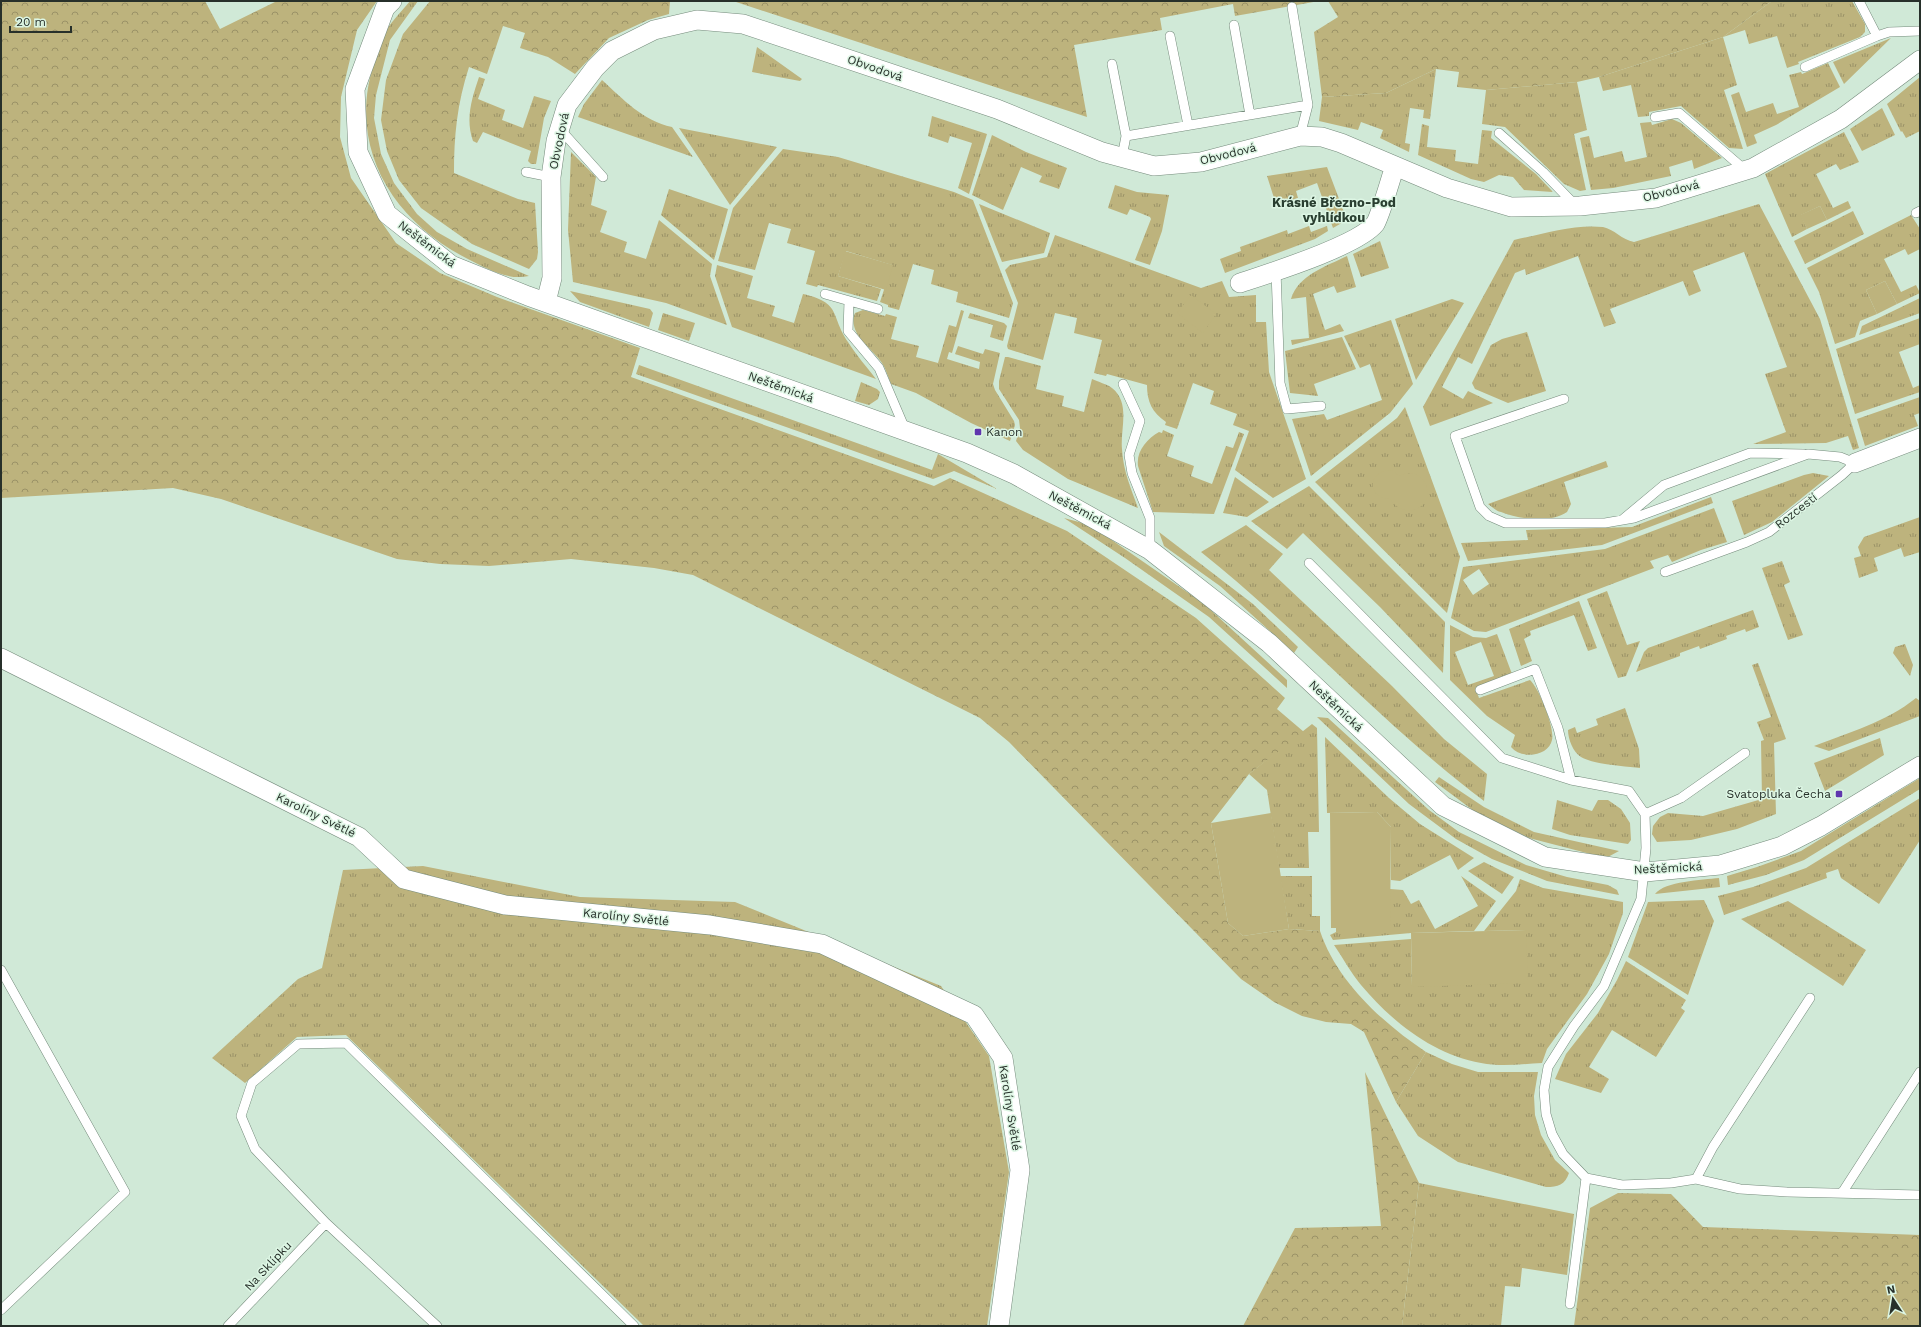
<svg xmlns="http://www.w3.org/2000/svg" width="1921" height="1327" viewBox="0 0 1921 1327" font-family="'Work Sans',sans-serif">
<defs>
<pattern id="grass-tufts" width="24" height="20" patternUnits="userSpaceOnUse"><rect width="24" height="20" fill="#bdb37d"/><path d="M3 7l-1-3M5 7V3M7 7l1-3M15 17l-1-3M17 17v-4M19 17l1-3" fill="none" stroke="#9a9267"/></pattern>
<pattern id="forest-crowns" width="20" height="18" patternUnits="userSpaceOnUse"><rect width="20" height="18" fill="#bdb37d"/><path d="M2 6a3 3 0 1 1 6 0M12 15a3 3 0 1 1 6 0" fill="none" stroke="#9a9267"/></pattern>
</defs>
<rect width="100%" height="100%" fill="#d0e9d7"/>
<path fill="url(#grass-tufts)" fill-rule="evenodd" d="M 410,1 L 418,1 L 390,40 L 376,95 L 374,118 L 381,154 L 394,183 L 417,214 L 437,232 L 467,249 L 529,276 C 507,281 486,268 466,258 C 392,220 347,147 374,63 C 376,55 378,45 382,37 C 389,24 401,12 410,1 Z
M 1772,1 L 1852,1 L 1865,24 L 1865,32 L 1860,37 L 1798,62 L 1799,64 L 1787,68 L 1777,36 L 1749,44 L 1745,30 L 1723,37 L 1737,85 L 1724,90 L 1743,149 L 1729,148 L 1681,106 L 1649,112 L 1649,116 L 1638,117 L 1631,85 L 1603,91 L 1599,77 L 1723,37 Z
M 1891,38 L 1844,84 L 1833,62 Z
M 757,47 L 802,79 L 800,81 L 752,72 Z
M 1828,63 L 1840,87 L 1776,125 L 1754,135 L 1757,143 L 1747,147 L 1731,95 L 1739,92 L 1746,112 L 1773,103 L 1777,114 L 1799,107 L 1789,75 L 1801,72 L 1802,74 Z
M 1436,69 L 1430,119 L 1423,118 L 1424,110 L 1410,108 L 1405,143 L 1410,144 L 1409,152 L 1380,138 L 1383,130 L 1361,122 L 1358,130 L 1319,121 L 1322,97 L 1386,93 Z
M 479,77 L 485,79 L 478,99 L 505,110 L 502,120 L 523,128 L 534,96 L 551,101 L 544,118 L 536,164 L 531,164 L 528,161 L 531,151 L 483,132 L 477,143 L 473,141 C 465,119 472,98 479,77 Z
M 1920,77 L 1920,131 L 1906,138 L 1902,131 L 1901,132 L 1887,104 Z
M 602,80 C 623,99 643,121 672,127 L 693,157 L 578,117 L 584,104 Z
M 1577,82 L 1587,130 L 1574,134 L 1586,190 L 1580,191 L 1564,184 L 1505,127 L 1482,124 L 1486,90 Z
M 1882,108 L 1895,135 L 1862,151 L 1850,129 Z
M 932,116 L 987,134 L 969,194 L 958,188 L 972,143 L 950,136 L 948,143 L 928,136 Z
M 1672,119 L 1681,123 L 1722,158 L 1694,169 L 1692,160 L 1669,167 L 1671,176 L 1613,188 L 1591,190 L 1580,138 L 1589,136 L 1594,158 L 1622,151 L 1625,162 L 1647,157 L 1640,123 L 1651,122 L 1652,125 Z
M 1422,124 L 1429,126 L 1427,147 L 1456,150 L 1455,161 L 1478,164 L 1482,130 L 1492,131 L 1491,138 L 1536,174 L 1553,192 L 1524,190 L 1513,177 L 1499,175 L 1484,182 L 1471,179 L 1418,155 Z
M 679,128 L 777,147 L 730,205 Z
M 1844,132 L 1859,162 L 1840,170 L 1836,164 L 1816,174 L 1833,208 L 1848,201 L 1851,208 L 1827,220 L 1820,206 L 1801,215 L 1807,229 L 1792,237 L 1765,174 Z
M 992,135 L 1026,152 L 1067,168 L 1059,189 L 1039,182 L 1042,176 L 1021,167 L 1003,210 L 972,195 Z
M 783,149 L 838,157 L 954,192 L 973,200 L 1013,303 L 1009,318 L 956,302 L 958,292 L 931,284 L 934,270 L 913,264 L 899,310 L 888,307 L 888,305 L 880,302 L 892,265 L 846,251 L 838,276 L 881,289 L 877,301 L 818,285 L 817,287 L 806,284 L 815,251 L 787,243 L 791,229 L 769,223 L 755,270 L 718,261 L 733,208 Z
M 571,152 L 596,177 L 591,205 L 607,211 L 600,232 L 627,242 L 624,252 L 646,259 L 659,220 L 712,264 L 710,276 L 727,325 L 666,303 L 573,282 L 568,230 Z
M 1327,167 L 1347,220 L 1333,228 L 1317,183 L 1296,191 L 1298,198 L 1278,204 L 1274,198 L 1267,176 Z
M 1115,185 L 1137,192 L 1169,195 L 1162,231 L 1150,265 L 1135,260 L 1151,219 L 1150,217 L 1130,209 L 1127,215 L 1108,208 Z
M 669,189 L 728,209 L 714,260 L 661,215 Z
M 979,204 L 1050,233 L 1044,253 L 1002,262 Z
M 1759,204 L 1820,319 L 1859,448 L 1853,450 L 1848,436 L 1826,443 L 1753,444 L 1786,432 L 1765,374 L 1787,367 L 1744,252 L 1693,271 L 1701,291 L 1689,296 L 1683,281 L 1610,309 L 1616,323 L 1604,327 L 1578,256 L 1526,275 L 1525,269 L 1515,273 L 1472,364 L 1458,357 L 1442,387 L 1463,399 L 1468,391 L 1493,403 L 1430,426 L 1423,407 L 1514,240 C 1543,234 1574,224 1603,227 C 1614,229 1622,240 1634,242 Z
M 1853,211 L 1864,234 L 1805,264 L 1794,241 Z
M 1911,215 L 1920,229 L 1920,249 L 1908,255 L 1905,249 L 1884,259 L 1901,292 L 1916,285 L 1920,293 L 1897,304 L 1885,281 L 1866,290 L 1877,314 L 1860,321 L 1855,337 L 1835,344 L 1819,292 L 1807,268 Z
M 1309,226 L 1311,232 L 1327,226 L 1328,231 L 1315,239 L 1225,273 L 1220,259 L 1241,251 L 1240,247 L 1287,230 L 1288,234 Z
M 1055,235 L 1201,288 L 1222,281 L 1229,297 L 1256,295 L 1256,322 L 1266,322 L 1269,372 L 1306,479 L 1273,498 L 1235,470 L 1249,431 L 1233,425 L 1237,414 L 1210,404 L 1214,391 L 1193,383 L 1177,429 L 1165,425 L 1166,422 C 1152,412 1147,402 1147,385 L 1107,374 L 1106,376 L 1094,373 L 1102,340 L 1074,333 L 1077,318 L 1055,313 L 1043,360 L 1008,349 L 1007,346 L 1018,303 L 1005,270 L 1010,265 L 1047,257 Z
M 1380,241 L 1389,268 L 1361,277 L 1353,254 Z
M 1347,256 L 1356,287 L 1337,293 L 1334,286 L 1313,294 L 1325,330 L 1340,324 L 1344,331 L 1292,345 L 1291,340 L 1309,338 L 1306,297 L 1291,299 C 1298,275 1327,266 1347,256 Z
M 717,265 L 753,276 L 747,298 L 775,306 L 772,316 L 794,323 L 803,294 C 842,303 830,315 848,342 C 856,355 867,367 876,379 L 732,327 L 715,276 Z
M 570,291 L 650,309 L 653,313 L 649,327 L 580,302 Z
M 1920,298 L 1920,313 L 1859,335 L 1862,326 Z
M 1452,299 L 1464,303 L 1416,380 L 1395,319 Z
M 863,310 L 885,316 L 886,314 L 897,317 L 891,339 L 919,346 L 916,357 L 938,363 L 949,325 L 956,327 L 961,310 L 964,311 L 952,353 L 949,352 L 947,359 L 979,369 L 980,362 L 955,354 L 958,346 L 983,354 L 985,349 L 1000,353 L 993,384 L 995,390 L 1014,421 L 1015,425 L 1010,441 L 971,423 L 916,393 L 891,384 C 888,377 886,369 882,363 C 872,348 847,334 855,313 Z
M 663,313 L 695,323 L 689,341 L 658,330 Z
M 970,313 L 1004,323 L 1007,326 L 1003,341 L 990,337 L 993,325 L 968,318 Z
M 1920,318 L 1920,344 L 1899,352 L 1913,388 L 1920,385 L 1920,392 L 1855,414 L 1836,349 Z
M 1391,320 L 1413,384 L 1390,413 L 1311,476 L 1292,419 L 1324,414 L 1327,420 L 1382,400 L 1370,364 L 1360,368 L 1344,336 Z
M 1527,332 L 1546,391 L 1508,403 L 1475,389 L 1472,383 L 1491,345 L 1502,339 Z
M 1342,337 L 1356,369 L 1314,384 L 1318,396 L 1290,393 L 1285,351 Z
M 1005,357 L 1008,357 L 1041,366 L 1036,389 L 1064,396 L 1062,406 L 1084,412 L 1092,379 C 1098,382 1107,384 1112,388 C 1131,403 1120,429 1122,449 C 1123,470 1131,489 1138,508 L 1068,479 L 1023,450 L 1016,441 L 1020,428 L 1019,420 L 999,389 L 999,381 Z
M 639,365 L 932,470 L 938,454 L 997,489 L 954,471 L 933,479 L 636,374 Z
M 861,382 L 877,389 L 880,392 L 878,399 L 869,405 L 855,401 Z
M 1920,397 L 1920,413 L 1914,415 L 1918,426 L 1865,446 L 1857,419 Z
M 1405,407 L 1460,557 L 1447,613 L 1315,482 L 1397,418 Z
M 1163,430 L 1174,435 L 1167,456 L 1194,466 L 1191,476 L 1212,484 L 1226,446 L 1233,448 L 1239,432 L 1244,434 L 1214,514 L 1153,512 L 1138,466 C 1136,451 1147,439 1159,432 L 1162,433 Z
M 1606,461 L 1608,467 L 1564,482 L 1571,504 L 1567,512 C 1550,524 1519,519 1501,512 C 1496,511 1492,507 1488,504 Z
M 1813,473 L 1829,476 L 1772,522 L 1744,535 L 1732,501 L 1804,475 Z
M 1235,477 L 1269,502 L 1247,517 L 1223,513 Z
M 1309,486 L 1445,622 L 1443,673 L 1380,607 L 1303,533 L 1287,549 L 1251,521 Z
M 1711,497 L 1713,503 L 1602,545 L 1468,561 L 1461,543 L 1528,540 L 1526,530 L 1632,527 Z
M 1714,508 L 1727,542 L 1701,550 L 1672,562 L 1668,555 L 1650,561 L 1654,568 L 1486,632 L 1474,631 L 1451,618 L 1463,567 L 1605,549 ZM 1479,569 L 1489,584 L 1473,595 L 1463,580 Z
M 1920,517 L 1920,552 L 1904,557 L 1901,548 L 1874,558 L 1878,571 L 1859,578 L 1854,558 L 1861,556 L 1858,547 L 1864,537 Z
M 1064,518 L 1090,525 L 1203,603 L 1287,680 L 1287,688 L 1209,617 L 1125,558 Z
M 1246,525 L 1283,554 L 1269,570 L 1392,686 L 1444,739 L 1487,774 L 1484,801 C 1383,725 1299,630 1201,552 Z
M 1159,532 L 1253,604 L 1298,647 L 1294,653 L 1220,586 L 1164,546 Z
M 1782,561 L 1790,582 L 1784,585 L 1803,635 L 1788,640 L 1762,568 Z
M 1607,591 L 1627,645 L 1640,641 L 1626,676 L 1618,678 L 1587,599 Z
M 1579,601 L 1597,648 L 1588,651 L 1574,615 L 1530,631 L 1531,635 L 1524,639 L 1532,661 L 1521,666 L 1509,629 Z
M 1753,610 L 1759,627 L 1746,632 L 1745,629 L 1726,636 L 1727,639 L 1700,649 L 1699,646 L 1680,653 L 1680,656 L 1636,672 L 1644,652 L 1648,648 Z
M 1450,625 L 1473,637 L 1486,638 L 1497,634 L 1512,674 L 1475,688 L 1479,698 L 1530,680 C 1539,688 1555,728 1552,740 C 1549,756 1522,760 1511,747 L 1515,735 L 1487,716 L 1450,680 ZM 1481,642 L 1494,676 L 1468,685 L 1455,652 Z
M 1905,644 L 1913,665 L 1910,676 L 1893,653 L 1895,647 Z
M 1758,663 L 1786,739 L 1774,743 L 1776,814 L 1737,829 L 1691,840 L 1657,842 L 1652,834 L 1653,826 L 1660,817 L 1668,813 L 1703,816 L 1762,799 L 1761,741 L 1764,740 L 1757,722 L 1771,717 L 1752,665 Z
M 1916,698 L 1920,701 L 1920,716 L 1829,751 L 1814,746 C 1850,732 1886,722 1916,698 Z
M 1625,708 L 1639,749 L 1640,768 C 1625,766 1595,765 1581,757 C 1573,752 1568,739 1568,730 L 1575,727 L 1577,733 L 1598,725 L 1596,719 Z
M 1317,717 L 1328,718 L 1429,810 L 1459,832 L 1526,865 L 1567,877 L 1608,885 L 1617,890 L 1619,895 L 1547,881 L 1492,859 L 1456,839 L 1409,804 Z
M 1312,724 L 1317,728 L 1319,832 L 1308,832 L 1309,868 L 1279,868 L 1267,790 L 1249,774 Z
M 1325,737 L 1389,798 L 1420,824 L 1474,858 L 1458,870 L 1450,855 L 1400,881 L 1391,880 L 1391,827 L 1377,812 L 1327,813 Z
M 1880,738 L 1884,755 L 1825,791 L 1814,763 Z
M 1439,777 L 1484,807 L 1534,832 L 1619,851 L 1606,858 L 1529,838 L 1474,811 L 1435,782 Z
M 1920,778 L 1920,789 L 1804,860 L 1766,875 L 1728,885 L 1727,876 L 1757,867 L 1801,851 Z
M 1920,798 L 1920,840 L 1879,904 L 1841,878 L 1838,869 L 1826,873 L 1827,878 L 1724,915 L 1718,896 L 1753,887 L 1806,868 Z
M 1557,800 L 1592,811 L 1598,800 L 1608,800 L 1621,809 L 1630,823 L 1631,840 L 1628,844 L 1570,835 L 1552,829 Z
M 1484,862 L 1514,877 L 1502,894 L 1468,871 Z
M 423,866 L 580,897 L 735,902 L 941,986 L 989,1056 L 1009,1172 L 987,1326 L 644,1326 L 346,1035 L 297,1037 L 245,1083 L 212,1058 L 298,979 L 322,968 L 343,870 Z
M 1280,876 L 1312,876 L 1312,916 L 1320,916 L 1320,931 L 1289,929 Z
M 1461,876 L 1496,901 L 1474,931 L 1411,933 L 1333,940 L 1330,935 L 1336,932 L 1336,928 L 1390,928 L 1390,889 L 1403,890 L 1411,904 L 1419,900 L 1435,929 L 1478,906 Z
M 1719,878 L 1720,887 L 1655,894 C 1665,881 1702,880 1719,878 Z
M 1520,879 L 1543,888 L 1623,902 L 1623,913 L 1609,954 L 1587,994 L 1547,1049 L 1542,1063 C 1522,1064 1501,1067 1481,1063 C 1434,1055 1392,1022 1361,985 C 1351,973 1343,958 1334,945 L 1411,939 L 1412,986 L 1526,930 L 1484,931 L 1516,891 Z
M 1704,900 L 1714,921 L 1688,995 L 1628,957 L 1648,902 Z
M 1788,901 L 1866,950 L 1843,986 L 1741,919 Z
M 1626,961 L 1686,1000 L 1681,1008 L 1685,1011 L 1656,1057 L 1612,1030 L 1589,1067 L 1609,1079 L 1601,1093 L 1555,1079 L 1566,1054 L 1598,1013 L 1617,980 Z
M 1426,1052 L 1452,1064 L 1478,1072 L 1538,1072 L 1534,1096 L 1535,1115 L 1541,1135 L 1555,1160 L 1569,1173 C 1565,1185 1558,1187 1546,1187 L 1458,1162 L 1418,1136 L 1396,1102 Z
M 1419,1183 L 1574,1214 L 1567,1275 L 1522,1268 L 1520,1287 L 1505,1286 L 1501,1326 L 1402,1326 Z"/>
<path fill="url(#forest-crowns)" d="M 1,1 L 205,1 L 220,29 L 277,1 L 377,1 L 357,30 L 341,97 L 340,137 L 351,178 L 396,243 L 440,273 L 497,297 L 640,348 L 631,377 L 934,486 L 950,478 L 1067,531 L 1196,618 L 1285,698 L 1277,709 L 1304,732 L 1249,774 L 1211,823 L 1228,923 L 1243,936 L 1289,929 L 1320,931 C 1337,982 1383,1023 1426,1052 L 1396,1102 L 1364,1032 L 1351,1024 L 1326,1022 L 1302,1016 L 1274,1002 L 1241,979 L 1009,742 L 980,718 L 693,575 L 654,568 L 571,559 L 489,566 L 440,564 L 397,559 L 221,499 L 173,488 L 1,498 Z
M 430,1 L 670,1 L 669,14 L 648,20 L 609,38 L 575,74 L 548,57 L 520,48 L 525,33 L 503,26 L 487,74 L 469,67 C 457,104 454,136 454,173 L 518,199 L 535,203 L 538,252 L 537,259 L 529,269 L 472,244 L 421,208 L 399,180 L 387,151 L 381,120 L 386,80 L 403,34 Z
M 733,1 L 1319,1 L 1235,16 L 1233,4 L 1160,18 L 1162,30 L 1074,45 L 1087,117 Z
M 1328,1 L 1772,1 L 1723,37 L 1599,77 L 1577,82 L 1486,90 L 1457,87 L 1459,72 L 1436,69 L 1386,93 L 1322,97 L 1314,32 L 1338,17 Z
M 1365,1072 L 1419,1183 L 1402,1326 L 1243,1326 L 1295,1228 L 1381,1226 Z
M 1618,1193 L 1671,1194 L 1703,1227 L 1920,1235 L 1920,1326 L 1574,1326 L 1590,1208 Z"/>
<path fill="#bdb37d" d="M 1820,206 L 1827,220 L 1807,229 L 1800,215 Z
M 845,251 L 893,265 L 886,290 L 838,276 Z
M 1885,281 L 1897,304 L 1877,314 L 1866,290 Z
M 1191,295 L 1216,314 L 1203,333 L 1177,313 Z
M 1386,470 L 1393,471 L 1399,476 C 1405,473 1413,472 1419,476 C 1444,498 1410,527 1390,499 C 1370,498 1366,477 1386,470 Z
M 1377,812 L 1391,827 L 1390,928 L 1331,928 L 1330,813 Z
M 1271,813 L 1289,929 L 1243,936 L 1228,923 L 1211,823 Z
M 1526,930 L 1528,983 L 1412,987 L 1411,933 Z"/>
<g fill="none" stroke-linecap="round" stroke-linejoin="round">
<g stroke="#758b7c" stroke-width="10">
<path id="lane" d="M 1859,1 L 1877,36
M 1292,7 L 1308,105
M 1234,25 L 1250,115
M 1170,36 L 1188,125
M 1112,64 L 1126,136
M 1805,67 L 1877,36 L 1889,32 L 1920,31
M 1655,117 L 1679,113 L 1745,170
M 559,128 L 603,177
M 1499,133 L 1543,172 L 1575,205
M 1122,157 L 1126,136 L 1308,105 L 1300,136
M 526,172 L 551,177
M 1916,213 L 1920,211
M 1276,271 L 1280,383 L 1287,409 L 1321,406
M 825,294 L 878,309
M 849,301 L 848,331 L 879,368 L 905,429
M 1123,384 L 1140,421 L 1129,455 L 1132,473 L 1150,518 L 1150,550
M 1564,399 L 1455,436 L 1480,507 L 1489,516 L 1505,523 L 1605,523 L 1634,518 L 1808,454 L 1840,457 L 1855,463 L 1842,475 L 1769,532 L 1747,542 L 1665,572
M 1622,520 L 1664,485 L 1750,453 L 1803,454
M 1309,563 L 1502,758 L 1571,780 L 1629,791 L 1645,814 L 1646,848 L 1641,899 L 1604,986 L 1574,1026 L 1548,1067 L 1544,1090 L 1546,1114 L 1552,1134 L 1563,1154 L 1586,1178 L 1622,1185 L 1671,1183 L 1696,1179 L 1740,1189 L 1787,1192 L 1920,1195
M 1480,690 L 1535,669 L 1558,728 L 1571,780
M 1645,814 L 1681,798 L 1745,753
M 1,970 L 125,1192 L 1,1310
M 1696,1179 L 1713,1147 L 1810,998
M 1842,1193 L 1920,1072
M 1570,1304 L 1586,1178
M 228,1326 L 326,1223
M 437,1326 L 326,1223 L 255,1149 L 241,1116 L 252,1083 L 298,1044 L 346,1043 L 634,1326"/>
</g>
<g stroke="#758b7c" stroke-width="20">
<path id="street" d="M 392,1 L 385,8 L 355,89 L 358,152 L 387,214 L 451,265 L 528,296 L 967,453 L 1014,474 L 1150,550 L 1269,643 L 1443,806 L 1545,857 L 1645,872 L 1720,865 L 1782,846 L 1821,826 L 1920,766
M 1240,283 C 1270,273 1357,246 1375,224 C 1380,217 1391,177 1395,166
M 546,302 L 552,278 L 551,177 L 556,141 L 567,105 L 595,68 L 612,51 L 654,30 L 697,20 L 743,24 L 997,109 L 1102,152 L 1154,166 L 1201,162 L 1300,136 L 1322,137 L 1341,143 L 1447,188 L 1511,207 L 1580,206 L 1656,198 L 1753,168 L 1841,119 L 1920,60
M 1855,463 L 1920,438
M 1,658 L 359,837 L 404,879 L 505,905 L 710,925 L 822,944 L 974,1015 L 1003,1058 L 1020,1170 L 999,1326"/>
</g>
<use href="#lane" stroke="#fff" stroke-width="9"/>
<use href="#street" stroke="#fff" stroke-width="19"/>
</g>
<g fill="#6036ae" stroke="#ddf6e4" stroke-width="1.5">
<rect x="974" y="428" width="8" height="8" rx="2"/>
<rect x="1835" y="790" width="8" height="8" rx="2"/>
</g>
<g text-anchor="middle" stroke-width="3" stroke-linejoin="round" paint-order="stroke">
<g font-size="12" fill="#27302a" stroke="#ddf6e4">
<text transform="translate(875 68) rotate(19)" y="4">Obvodová</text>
<text transform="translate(559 141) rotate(-78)" y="4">Obvodová</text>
<text transform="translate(1228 154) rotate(-14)" y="4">Obvodová</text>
<text transform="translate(1671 191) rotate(-14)" y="4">Obvodová</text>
<text transform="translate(427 244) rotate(37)" y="4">Neštěmická</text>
<text transform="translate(781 387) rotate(20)" y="4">Neštěmická</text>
<text transform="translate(1080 510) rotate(28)" y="4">Neštěmická</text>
<text transform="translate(1796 511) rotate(-38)" y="4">Rozcestí</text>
<text transform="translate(1336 706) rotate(43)" y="4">Neštěmická</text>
<text transform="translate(316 815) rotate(26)" y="4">Karolíny Světlé</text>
<text transform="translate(1668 868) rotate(-3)" y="4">Neštěmická</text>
<text transform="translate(626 917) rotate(6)" y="4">Karolíny Světlé</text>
<text transform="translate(1010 1108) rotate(81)" y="4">Karolíny Světlé</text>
<text transform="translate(268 1266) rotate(-47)" y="4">Na Sklípku</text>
</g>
<g font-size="12" fill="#27302a" stroke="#ddf6e4" text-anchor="start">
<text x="986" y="436">Kanon</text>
<text x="1831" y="798" text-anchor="end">Svatopluka Čecha</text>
</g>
<g font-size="13" font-weight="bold" fill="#293e30" stroke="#ddf6e4">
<text x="1334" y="207">Krásné Březno-Pod<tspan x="1334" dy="15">vyhlídkou</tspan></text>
</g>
</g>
<rect width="1921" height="1327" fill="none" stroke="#27302a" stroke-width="4"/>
<g transform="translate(1893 1299) rotate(348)" stroke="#ddf6e4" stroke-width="3" paint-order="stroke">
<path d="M0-3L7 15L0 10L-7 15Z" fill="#27302a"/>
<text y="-6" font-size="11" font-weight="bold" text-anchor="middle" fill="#27302a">N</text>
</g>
<path d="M10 26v6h61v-6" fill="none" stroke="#27302a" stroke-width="2"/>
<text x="16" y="26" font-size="12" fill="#27302a" stroke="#ddf6e4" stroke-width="3" paint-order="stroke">20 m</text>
</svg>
